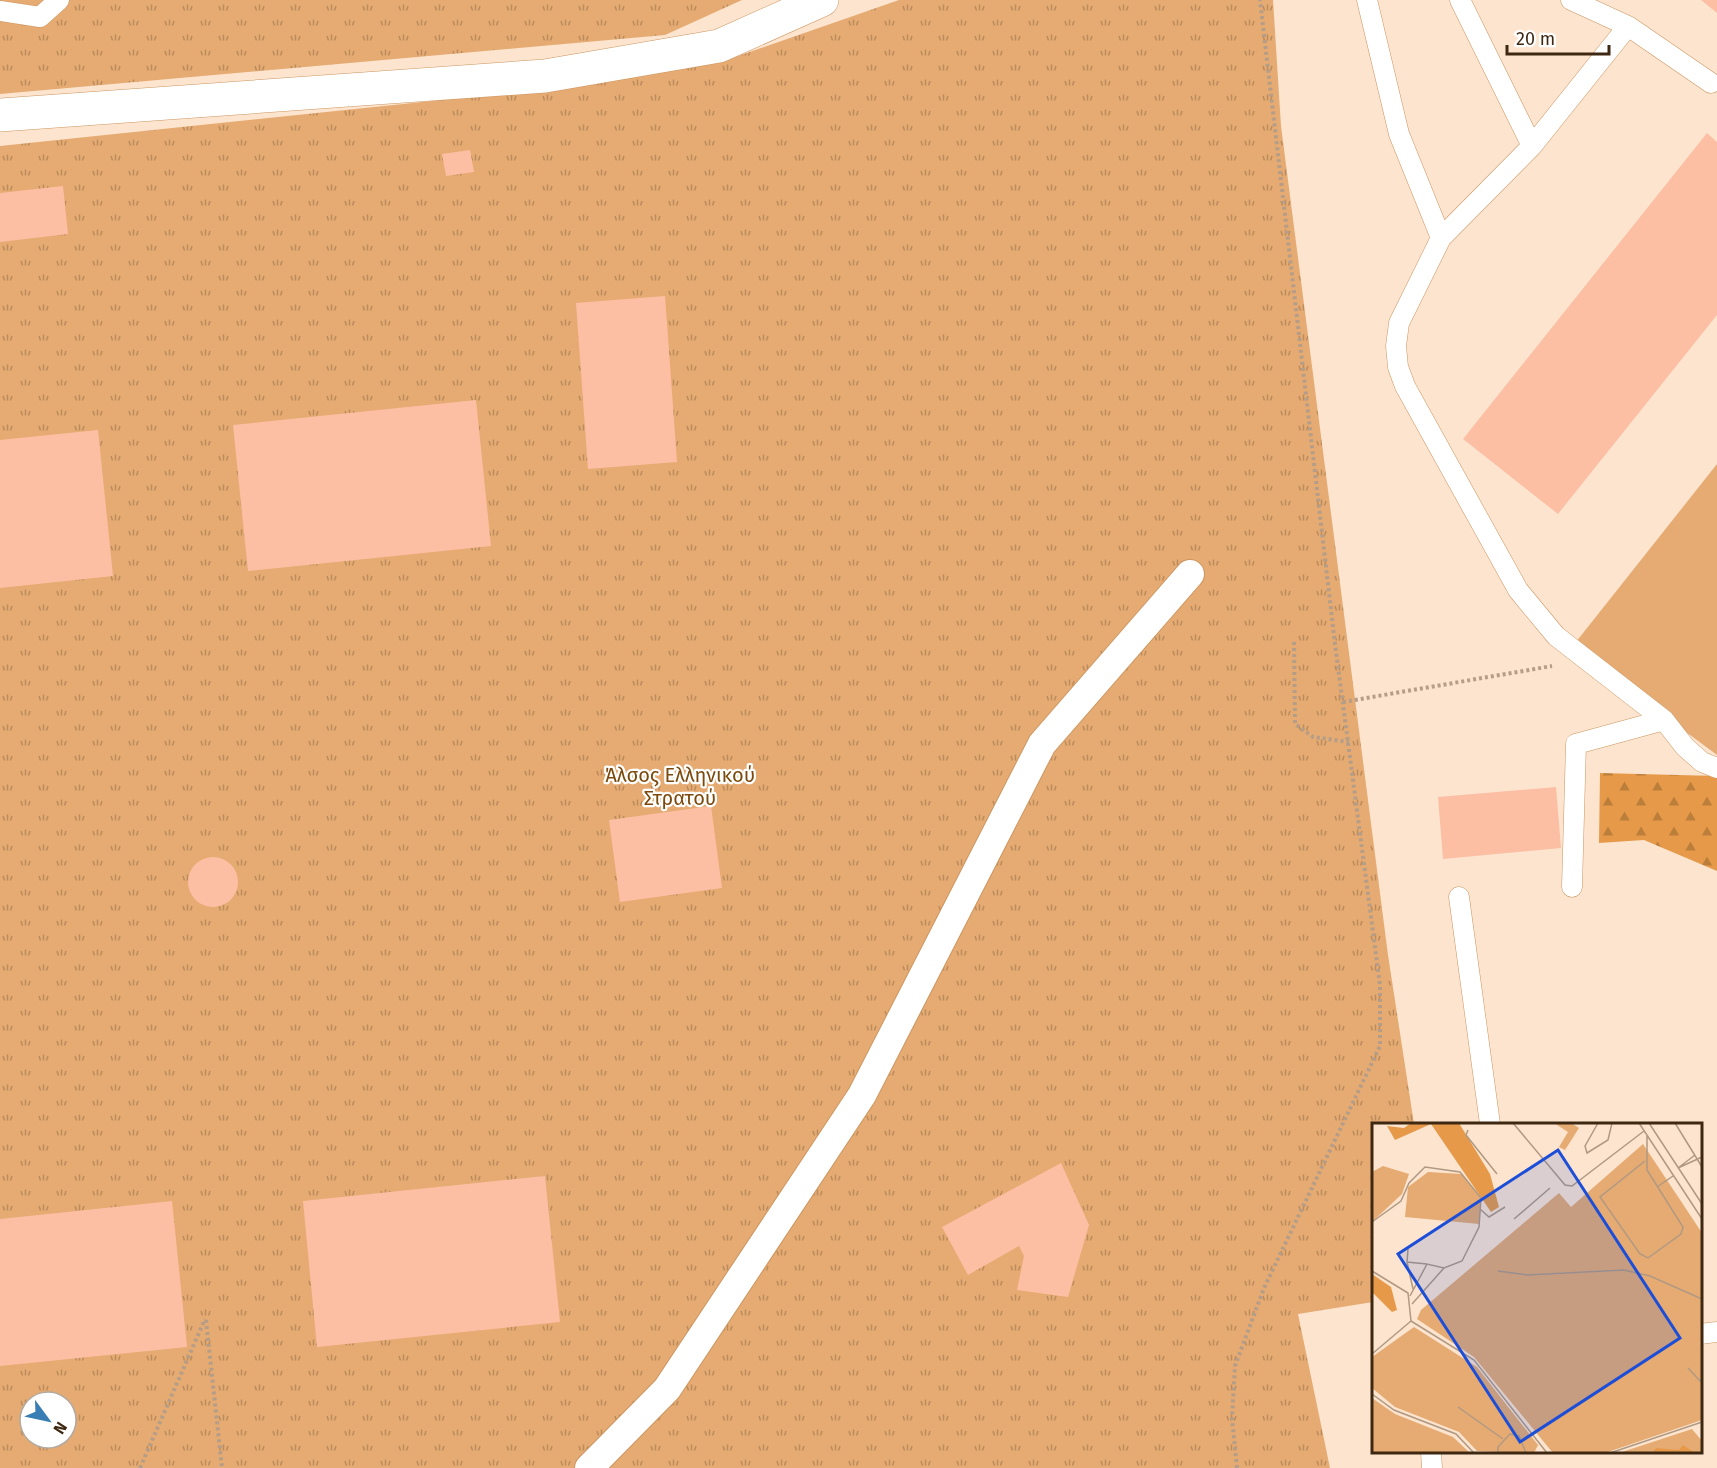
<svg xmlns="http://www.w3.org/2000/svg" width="1717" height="1468" viewBox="0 0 1717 1468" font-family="'Fira Sans',sans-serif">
<defs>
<pattern id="forest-firs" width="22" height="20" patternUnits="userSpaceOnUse" patternTransform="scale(1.5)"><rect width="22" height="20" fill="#e69a49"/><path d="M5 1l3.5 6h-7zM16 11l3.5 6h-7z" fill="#bc7e3b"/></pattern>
<pattern id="park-tufts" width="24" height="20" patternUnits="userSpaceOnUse" patternTransform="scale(1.5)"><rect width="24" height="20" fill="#e6ab72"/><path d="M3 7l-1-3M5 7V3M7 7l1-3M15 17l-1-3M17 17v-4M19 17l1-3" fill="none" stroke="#bc8b5c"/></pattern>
</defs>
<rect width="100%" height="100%" fill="#fce4cf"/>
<path fill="#e6ab72" d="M 1717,464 L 1717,755 L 1572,647 Z"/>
<path fill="url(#forest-firs)" d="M 1600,773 L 1717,776 L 1717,871 L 1644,840 L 1599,843 Z"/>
<path fill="url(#park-tufts)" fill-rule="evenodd" d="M 0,0 L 742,0 L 665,35 L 0,94 Z
M 899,0 L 1273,0 L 1281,126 L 1388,955 L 1414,1124 L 1374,1124 L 1373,1302 L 1298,1314 L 1330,1468 L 0,1468 L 0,146 L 432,101 L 621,79 L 738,56 ZM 30,1402 L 66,1402 L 66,1438 L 30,1438 Z"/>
<path fill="#fcbfa4" d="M 1701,0 L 1717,0 L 1717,13 Z
M 1707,133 L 1717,142 L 1717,315 L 1558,514 L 1463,439 Z
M 470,150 L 474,172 L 446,176 L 442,154 Z
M 63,186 L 68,234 L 0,242 L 0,193 Z
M 665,296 L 677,462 L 588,469 L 576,303 Z
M 476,400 L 491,546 L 248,571 L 233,425 Z
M 98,430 L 113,576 L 0,588 L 0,440 Z
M 1556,787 L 1561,848 L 1443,859 L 1438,797 Z
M 711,806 L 722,888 L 620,902 L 609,820 Z
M188 882a25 25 0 1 1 50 0a25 25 0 1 1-50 0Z
M 1061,1163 L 1089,1225 L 1068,1297 L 1017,1290 L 1024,1256 L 1019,1246 L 968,1275 L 942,1227 Z
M 545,1176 L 560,1322 L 317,1347 L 303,1201 Z
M 172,1201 L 187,1347 L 0,1366 L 0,1219 Z"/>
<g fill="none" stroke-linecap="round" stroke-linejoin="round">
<g stroke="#cc9660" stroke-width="21">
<path id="service" d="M 1367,0 L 1399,134 L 1441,238
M 1460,0 L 1532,146 L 1441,238 L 1399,323 L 1396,346 L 1398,367 L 1405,386 L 1518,590 L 1556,636 L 1664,720 L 1685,747 L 1702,762 L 1717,768
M 1571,0 L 1628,26
M 0,11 L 40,17 L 59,0
M 1532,146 L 1628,26 L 1711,83
M 1572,887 L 1576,744 L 1664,720
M 1459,897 L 1490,1124
M 1700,1334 L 1717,1332
M 1431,1452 L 1432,1468"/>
</g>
<g stroke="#cc9660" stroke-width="30">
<path id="pedestrian" d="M 589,1468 L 667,1389 L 862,1095 L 1042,744 L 1190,574"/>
</g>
<g stroke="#cc9660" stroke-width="34">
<path id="minor" d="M 0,115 L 545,76 L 719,46 L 822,0"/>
</g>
<path stroke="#b59d88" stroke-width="4" stroke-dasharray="3 3" stroke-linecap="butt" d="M 1294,642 L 1295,724 L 1313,737 L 1349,742
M 1343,702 L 1552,666
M 206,1320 L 222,1468
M 140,1468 L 205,1319
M 1237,1468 L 1232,1418 L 1235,1366 L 1264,1288 L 1380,1046 L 1380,985 L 1335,644 L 1260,0"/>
<use href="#service" stroke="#fff" stroke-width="20"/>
<use href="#pedestrian" stroke="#fff" stroke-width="28"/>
<use href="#minor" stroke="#fff" stroke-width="33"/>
</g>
<g text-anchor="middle" stroke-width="4.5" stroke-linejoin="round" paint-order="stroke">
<g font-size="20" fill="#7c4a0c" stroke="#fff">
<text x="680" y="782">Άλσος Ελληνικού<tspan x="680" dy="23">Στρατού</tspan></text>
</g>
</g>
<g transform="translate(1372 1123)">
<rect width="330" height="330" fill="#fce4cf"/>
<path d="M 182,0 L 199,0 L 207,5 L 193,27 L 187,24 L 196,9 ZM 11,43 L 37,51 L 30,71 L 0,99 L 0,49 ZM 56,49 L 90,51 L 109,75 L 107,101 L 33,94 L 36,64 ZM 320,306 L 330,318 L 330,330 L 247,330 Z" fill="#e6ab72"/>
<path d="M 39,0 L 87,0 L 118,51 L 127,84 L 119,89 L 59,1 L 23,17 L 15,3 L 32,5 ZM 0,151 L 19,164 L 25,187 L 20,189 L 0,169 ZM 311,322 L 323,330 L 280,330 L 284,325 L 307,327 Z" fill="#e69a49"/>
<path d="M 271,21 L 330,110 L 330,297 L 233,330 L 181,330 L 102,234 L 45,196 L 49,187 L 187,70 L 199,84 ZM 42,204 L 105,244 L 166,322 L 162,330 L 105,328 L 87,309 L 23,284 L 0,265 L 0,234 ZM 0,275 L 23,291 L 81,314 L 98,330 L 0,330 Z" fill="#e6ab72"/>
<path fill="none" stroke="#b09983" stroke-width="1.5" d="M 141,0 L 193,62 L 200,63 L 272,8M 226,0 L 213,23 L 215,30 L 236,17 L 240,0M 267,0 L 330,96M 277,0 L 330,81M 303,0 L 330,44M 96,7 L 94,12 L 125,51M 323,32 L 306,45 L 330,34M 273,38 L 228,74 L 268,131 L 276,135 L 309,111 L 311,104 L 275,47 L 275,13M 285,64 L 301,53M 108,86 L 117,94 L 133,84M 142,96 L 178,65M 0,99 L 29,78 L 37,60 L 53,44 L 88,49 L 109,75 L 107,104 L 90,138 L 72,145 L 55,141 L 38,173M 36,126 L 35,139 L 55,141M 35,139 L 41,166M 0,148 L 36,170 L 39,198M 126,148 L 155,152 L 252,147 L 278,153 L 330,176M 40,181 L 72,145M 39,198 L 102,237 L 175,330M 0,231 L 39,198M 316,245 L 330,260M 0,271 L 22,287 L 84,311 L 102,330M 86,284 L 131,316M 126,330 L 126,324 L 138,311 L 147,313 L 154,330M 238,330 L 330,299"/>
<path fill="#1d4ed8" fill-opacity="0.15" stroke="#1d4ed8" stroke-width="3" d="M 186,27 L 308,215 L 148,319 L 26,131 Z"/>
<rect width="330" height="330" fill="none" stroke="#3e2812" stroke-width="3"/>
</g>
<g transform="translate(48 1420) rotate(123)"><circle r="28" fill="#ffffff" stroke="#b2a9a0" stroke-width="1.5"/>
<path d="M0-4.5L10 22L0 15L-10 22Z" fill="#387db3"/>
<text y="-9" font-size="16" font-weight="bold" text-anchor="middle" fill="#3e2812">N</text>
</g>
<path d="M1507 45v9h102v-9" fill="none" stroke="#3e2812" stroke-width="3"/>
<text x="1516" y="45" font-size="18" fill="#3e2812" stroke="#ffffff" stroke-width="4.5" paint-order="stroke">20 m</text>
</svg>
